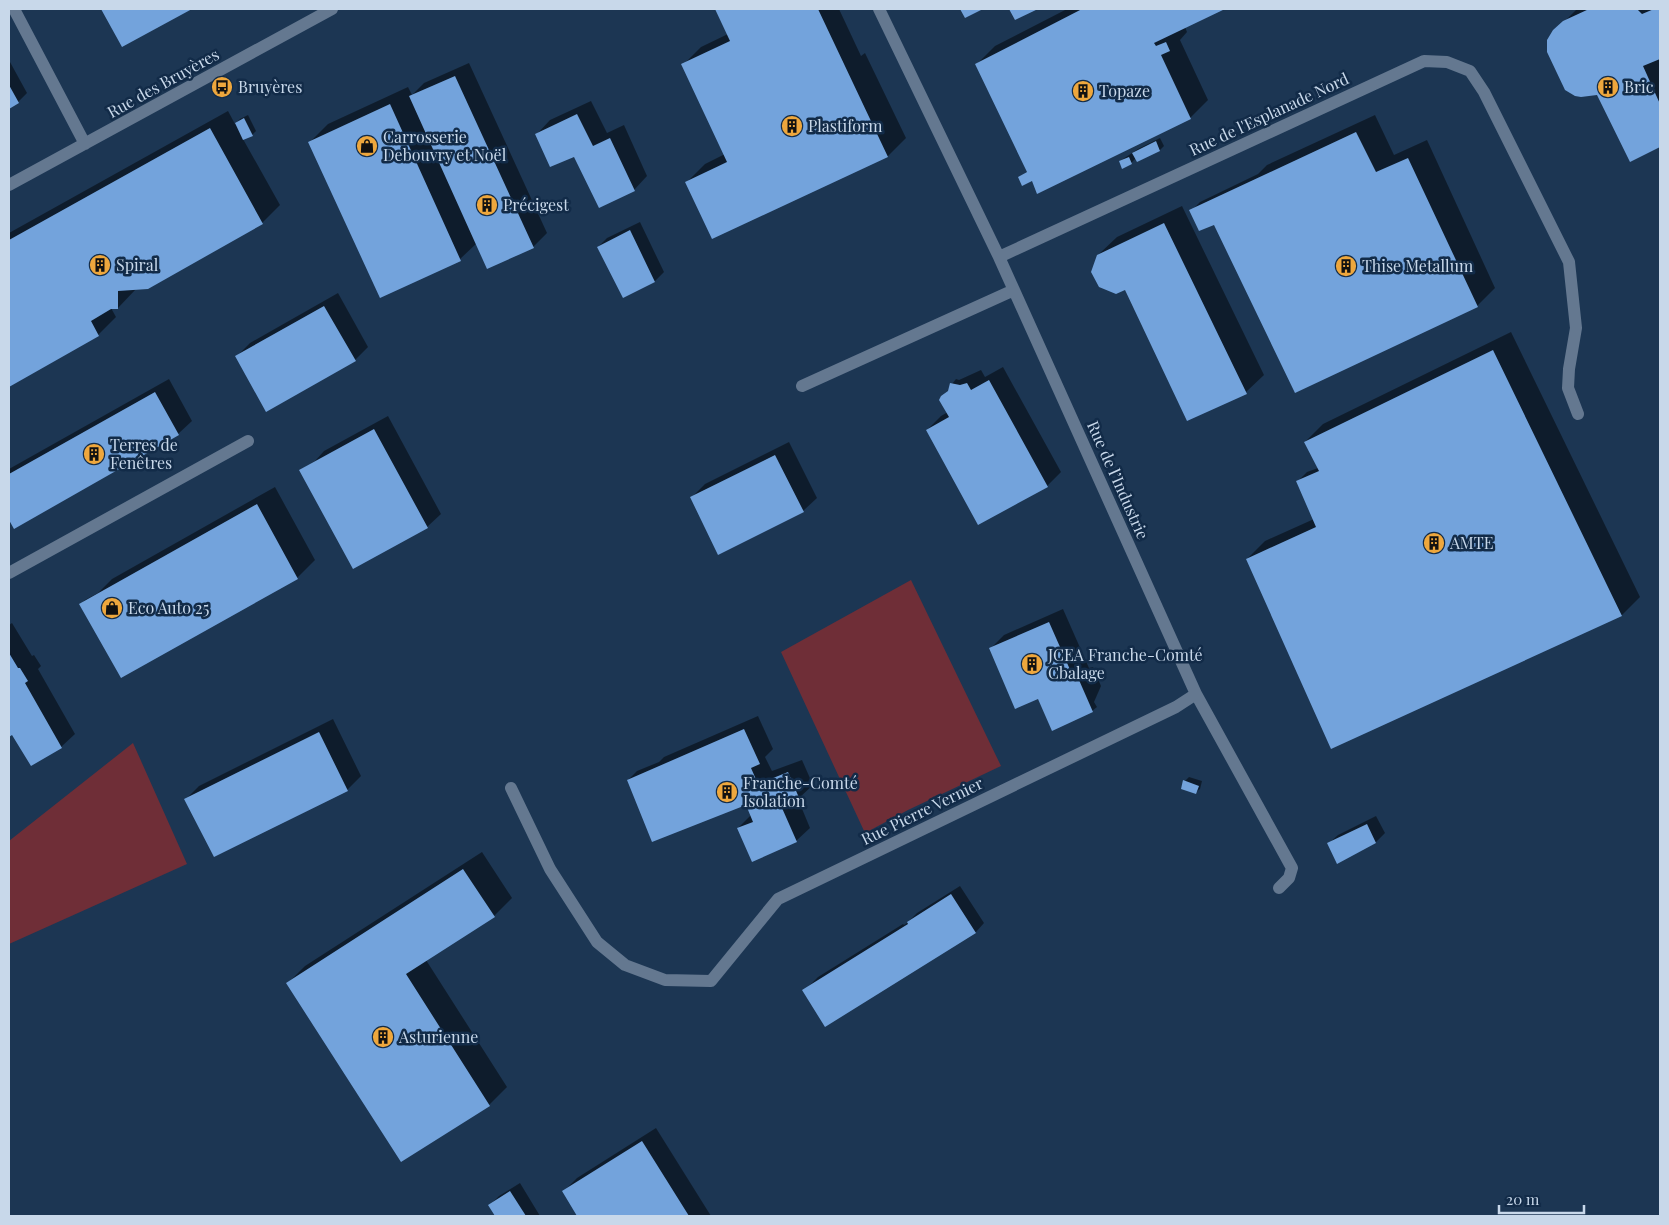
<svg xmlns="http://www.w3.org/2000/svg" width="1669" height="1225" viewBox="0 0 1669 1225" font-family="'Playfair Display',serif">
<rect width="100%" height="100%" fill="#1c3653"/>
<path fill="#6f2e37" d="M 911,580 L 1001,766 L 908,810 L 865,833 L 781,652 Z
M 133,743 L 187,864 L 9,944 L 9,841 Z"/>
<path fill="#0007" d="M 103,9 L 190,9 L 122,46 Z
M 717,9 L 839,9 L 861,56 L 865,53 L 906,138 L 888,156 L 687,182 L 705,164 L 725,154 L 683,65 L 701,47 L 728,34 Z
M 1067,9 L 1222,9 L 1185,27 L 1187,32 L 1180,40 L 1208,100 L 1190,118 L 1032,180 L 1019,177 L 1028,171 L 977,64 L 995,46 Z
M 1577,9 L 1660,9 L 1660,146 L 1631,160 L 1598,93 L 1551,35 Z
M 10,62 L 27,93 L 18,102 L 9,107 Z
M 469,63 L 547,233 L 533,247 L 477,243 L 460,259 L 381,296 L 310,142 L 328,124 L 408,87 L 412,95 L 424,83 Z
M 591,101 L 607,133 L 624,125 L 647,176 L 634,190 L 537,134 L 550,120 Z
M 228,111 L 235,124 L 240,119 L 248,115 L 256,131 L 252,135 L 243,139 L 280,205 L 262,223 L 136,289 L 118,308 L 111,308 L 116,317 L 98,335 L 9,386 L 9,233 Z
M 1375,115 L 1394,155 L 1427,140 L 1495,288 L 1477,306 L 1191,211 L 1200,202 L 1258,174 L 1267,165 Z
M 1160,138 L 1164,146 L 1160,150 L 1138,160 L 1136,158 L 1131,163 L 1120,161 L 1138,149 Z
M 1182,206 L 1264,375 L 1246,392 L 1125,288 L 1098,255 L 1117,237 Z
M 640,222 L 664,272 L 655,281 L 623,296 L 598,247 L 607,238 Z
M 338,293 L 368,347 L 355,360 L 236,357 L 250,343 Z
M 1511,332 L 1640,597 L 1622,615 L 1247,559 L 1265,541 L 1314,519 L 1298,481 L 1307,472 L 1318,468 L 1305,442 L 1323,424 Z
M 1003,367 L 1061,472 L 1047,486 L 927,430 L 941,416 L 948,412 L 950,390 L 952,384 L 956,379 L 959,380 L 981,370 L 985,377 Z
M 169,379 L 192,421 L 178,434 L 14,527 L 9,517 L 9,469 Z
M 388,416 L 441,514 L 427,527 L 300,470 L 315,461 L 324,451 Z
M 789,442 L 817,498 L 803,511 L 691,498 L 705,484 Z
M 275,487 L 315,560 L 297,578 L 121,676 L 81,604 L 85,600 L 98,593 L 112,579 Z
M 1063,609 L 1089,668 L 1093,667 L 1101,686 L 1094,702 L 1097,707 L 1092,711 L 1039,697 L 990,649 L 1004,635 Z
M 12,623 L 32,656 L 34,655 L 41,666 L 38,669 L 75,734 L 61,747 L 12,734 L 9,736 L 9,625 Z
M 758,716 L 773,749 L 765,757 L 772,771 L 802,760 L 813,785 L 798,799 L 810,828 L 796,841 L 738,828 L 751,815 L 746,804 L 628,780 L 637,771 L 659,762 L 664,757 Z
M 333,719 L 361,776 L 347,790 L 185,800 L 199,786 Z
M 1189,777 L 1202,781 L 1200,789 L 1195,793 L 1185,781 Z
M 1376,816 L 1385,833 L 1376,842 L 1328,844 L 1338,835 Z
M 482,852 L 512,898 L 494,916 L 426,960 L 507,1087 L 489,1105 L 287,984 L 305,966 Z
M 960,886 L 984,923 L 976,932 L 804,991 L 818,977 L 903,924 L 904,925 L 907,923 L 917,913 Z
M 656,1128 L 711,1216 L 579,1216 L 563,1192 L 577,1178 Z
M 520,1183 L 540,1216 L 497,1216 L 490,1205 L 499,1196 Z"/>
<path fill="#73a3dc" d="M 101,9 L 192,9 L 122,47 Z
M 715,9 L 818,9 L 888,157 L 712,239 L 685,182 L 727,162 L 681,64 L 730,41 Z
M 960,9 L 983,9 L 965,18 Z
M 1009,9 L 1038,9 L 1015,20 Z
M 1082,9 L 1225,9 L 1154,43 L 1156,46 L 1166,42 L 1170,51 L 1161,55 L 1191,119 L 1037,194 L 1032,181 L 1022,186 L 1018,177 L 1027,172 L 975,64 Z
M 1589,9 L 1637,9 L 1642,14 L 1654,9 L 1660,9 L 1660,59 L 1643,66 L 1660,104 L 1660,147 L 1630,162 L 1597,95 L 1581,97 L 1575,96 L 1565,90 L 1547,52 L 1547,40 L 1553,30 L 1563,21 Z
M 455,76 L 534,248 L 487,269 L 409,96 Z
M 9,85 L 19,103 L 9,109 Z
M 390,104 L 461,261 L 380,298 L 308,142 Z
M 577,114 L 593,146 L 610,138 L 635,191 L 599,208 L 574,157 L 550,167 L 535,134 Z
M 244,118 L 253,136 L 243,140 L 235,123 Z
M 210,128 L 263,224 L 148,289 L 118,291 L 118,309 L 111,309 L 91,321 L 99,336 L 9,387 L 9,240 Z
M 1356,132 L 1376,172 L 1408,158 L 1478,307 L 1295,393 L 1214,225 L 1199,231 L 1189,210 Z
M 1156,141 L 1160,151 L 1137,162 L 1132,153 Z
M 1129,157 L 1132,164 L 1122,169 L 1119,161 Z
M 1164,223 L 1247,394 L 1187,421 L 1125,290 L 1116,294 L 1099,287 L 1091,272 L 1097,255 Z
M 630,230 L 655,282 L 623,298 L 597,247 Z
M 324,306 L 356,361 L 266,412 L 235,356 Z
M 1493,350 L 1622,616 L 1331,749 L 1246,559 L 1316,527 L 1296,481 L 1319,471 L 1304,442 Z
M 989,380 L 1048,487 L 978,525 L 926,430 L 949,417 L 939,400 L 941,396 L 948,391 L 950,383 L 960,385 L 967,383 L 971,390 Z
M 155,392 L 179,435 L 14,529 L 9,520 L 9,474 Z
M 374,429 L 428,528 L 353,569 L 299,470 Z
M 775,455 L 804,512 L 718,555 L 690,497 Z
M 257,504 L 298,579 L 121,678 L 79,604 Z
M 1049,622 L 1075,681 L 1079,680 L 1093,712 L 1052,731 L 1038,699 L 1015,709 L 989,648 Z
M 9,653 L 18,668 L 20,668 L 28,681 L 25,683 L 62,748 L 31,766 L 12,735 L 9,737 Z
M 744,729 L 760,764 L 751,768 L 758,784 L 788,772 L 800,800 L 782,808 L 797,842 L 752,862 L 737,828 L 753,822 L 746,805 L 652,842 L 627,780 Z
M 319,732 L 348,791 L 214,857 L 184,799 Z
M 1183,780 L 1199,786 L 1196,794 L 1181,789 Z
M 1367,824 L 1376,843 L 1337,864 L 1327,843 Z
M 463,869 L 495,917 L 406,974 L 490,1106 L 401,1162 L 286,983 Z
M 951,894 L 976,933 L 825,1027 L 802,990 L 908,924 L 907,922 Z
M 642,1141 L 689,1216 L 577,1216 L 562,1191 Z
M 510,1191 L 526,1216 L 495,1216 L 488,1205 Z"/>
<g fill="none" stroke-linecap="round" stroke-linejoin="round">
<path stroke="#647890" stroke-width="12" d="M 14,9 L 85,144
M 9,185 L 332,9
M 999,257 L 1424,61 L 1447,62 L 1470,71 L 1484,92 L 1569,262 L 1576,328 L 1569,369 L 1568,388 L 1578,414
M 802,386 L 1014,290
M 9,573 L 248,441
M 1196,694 L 1292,868 L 1289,878 L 1279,888
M 511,788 L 550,869 L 597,942 L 625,965 L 665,980 L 711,981 L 778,899 L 1176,707 L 1196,694 L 999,257 L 879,9"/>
</g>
<defs>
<g id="bus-disc" transform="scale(1.125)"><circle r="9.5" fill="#eea73d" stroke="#122b48"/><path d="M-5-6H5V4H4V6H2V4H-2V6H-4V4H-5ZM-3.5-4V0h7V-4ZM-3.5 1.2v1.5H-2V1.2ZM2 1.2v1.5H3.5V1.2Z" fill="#111"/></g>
<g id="building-disc" transform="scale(1.125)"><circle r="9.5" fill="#eea73d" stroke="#122b48"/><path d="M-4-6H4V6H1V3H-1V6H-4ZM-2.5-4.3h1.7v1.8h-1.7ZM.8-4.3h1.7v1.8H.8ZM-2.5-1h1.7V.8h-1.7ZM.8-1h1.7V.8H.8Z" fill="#111"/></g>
<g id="shop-disc" transform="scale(1.125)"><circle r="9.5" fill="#eea73d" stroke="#122b48"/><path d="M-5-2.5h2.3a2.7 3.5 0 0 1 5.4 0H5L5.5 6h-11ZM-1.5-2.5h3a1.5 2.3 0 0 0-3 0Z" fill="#111"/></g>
</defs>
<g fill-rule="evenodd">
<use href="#bus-disc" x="222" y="87"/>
<use href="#building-disc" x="1608" y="87"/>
<use href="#building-disc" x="1083" y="91"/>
<use href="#building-disc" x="792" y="126"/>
<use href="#shop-disc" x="367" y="146"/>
<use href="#building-disc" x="487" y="205"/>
<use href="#building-disc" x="100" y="265"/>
<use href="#building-disc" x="1346" y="266"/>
<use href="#building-disc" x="94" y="454"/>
<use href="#building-disc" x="1434" y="543"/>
<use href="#shop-disc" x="112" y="608"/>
<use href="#building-disc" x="1032" y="664"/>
<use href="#building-disc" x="727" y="792"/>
<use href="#building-disc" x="383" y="1037"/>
</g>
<g text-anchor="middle" stroke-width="5" stroke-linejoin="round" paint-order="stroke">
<g font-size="16" fill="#c8d8ea" stroke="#122b48">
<text transform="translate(163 83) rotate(-29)" y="6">Rue des Bruyères</text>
<text transform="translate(1269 114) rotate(-25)" y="6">Rue de l'Esplanade Nord</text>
<text transform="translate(1118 480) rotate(66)" y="6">Rue de l’Industrie</text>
<text transform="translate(922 811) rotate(-26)" y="6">Rue Pierre Vernier</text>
</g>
<g font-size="16" fill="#c8d8ea" stroke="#122b48" text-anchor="start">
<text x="238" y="93">Bruyères</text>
<text x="1624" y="93">Bric</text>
<text x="1099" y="97">Topaze</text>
<text x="808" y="132">Plastiform</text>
<text x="383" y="143">Carrosserie<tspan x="383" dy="18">Debouvry et Noël</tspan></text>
<text x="503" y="211">Précigest</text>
<text x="116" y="271">Spiral</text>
<text x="1362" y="272">Thise Metallum</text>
<text x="110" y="451">Terres de<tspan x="110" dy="18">Fenêtres</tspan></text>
<text x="1450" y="549">AMTE</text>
<text x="128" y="614">Eco Auto 25</text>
<text x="1048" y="661">JCEA Franche-Comté<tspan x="1048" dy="18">Cbalage</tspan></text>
<text x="743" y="789">Franche-Comté<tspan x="743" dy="18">Isolation</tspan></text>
<text x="399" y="1043">Asturienne</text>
</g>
</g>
<rect width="1669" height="1225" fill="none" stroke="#c8d8ea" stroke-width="20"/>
<path d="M1499 1205v8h85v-8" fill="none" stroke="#c8d8ea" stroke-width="2.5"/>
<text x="1506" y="1205" font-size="15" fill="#c8d8ea" stroke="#122b48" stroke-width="4" paint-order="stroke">20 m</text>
</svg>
